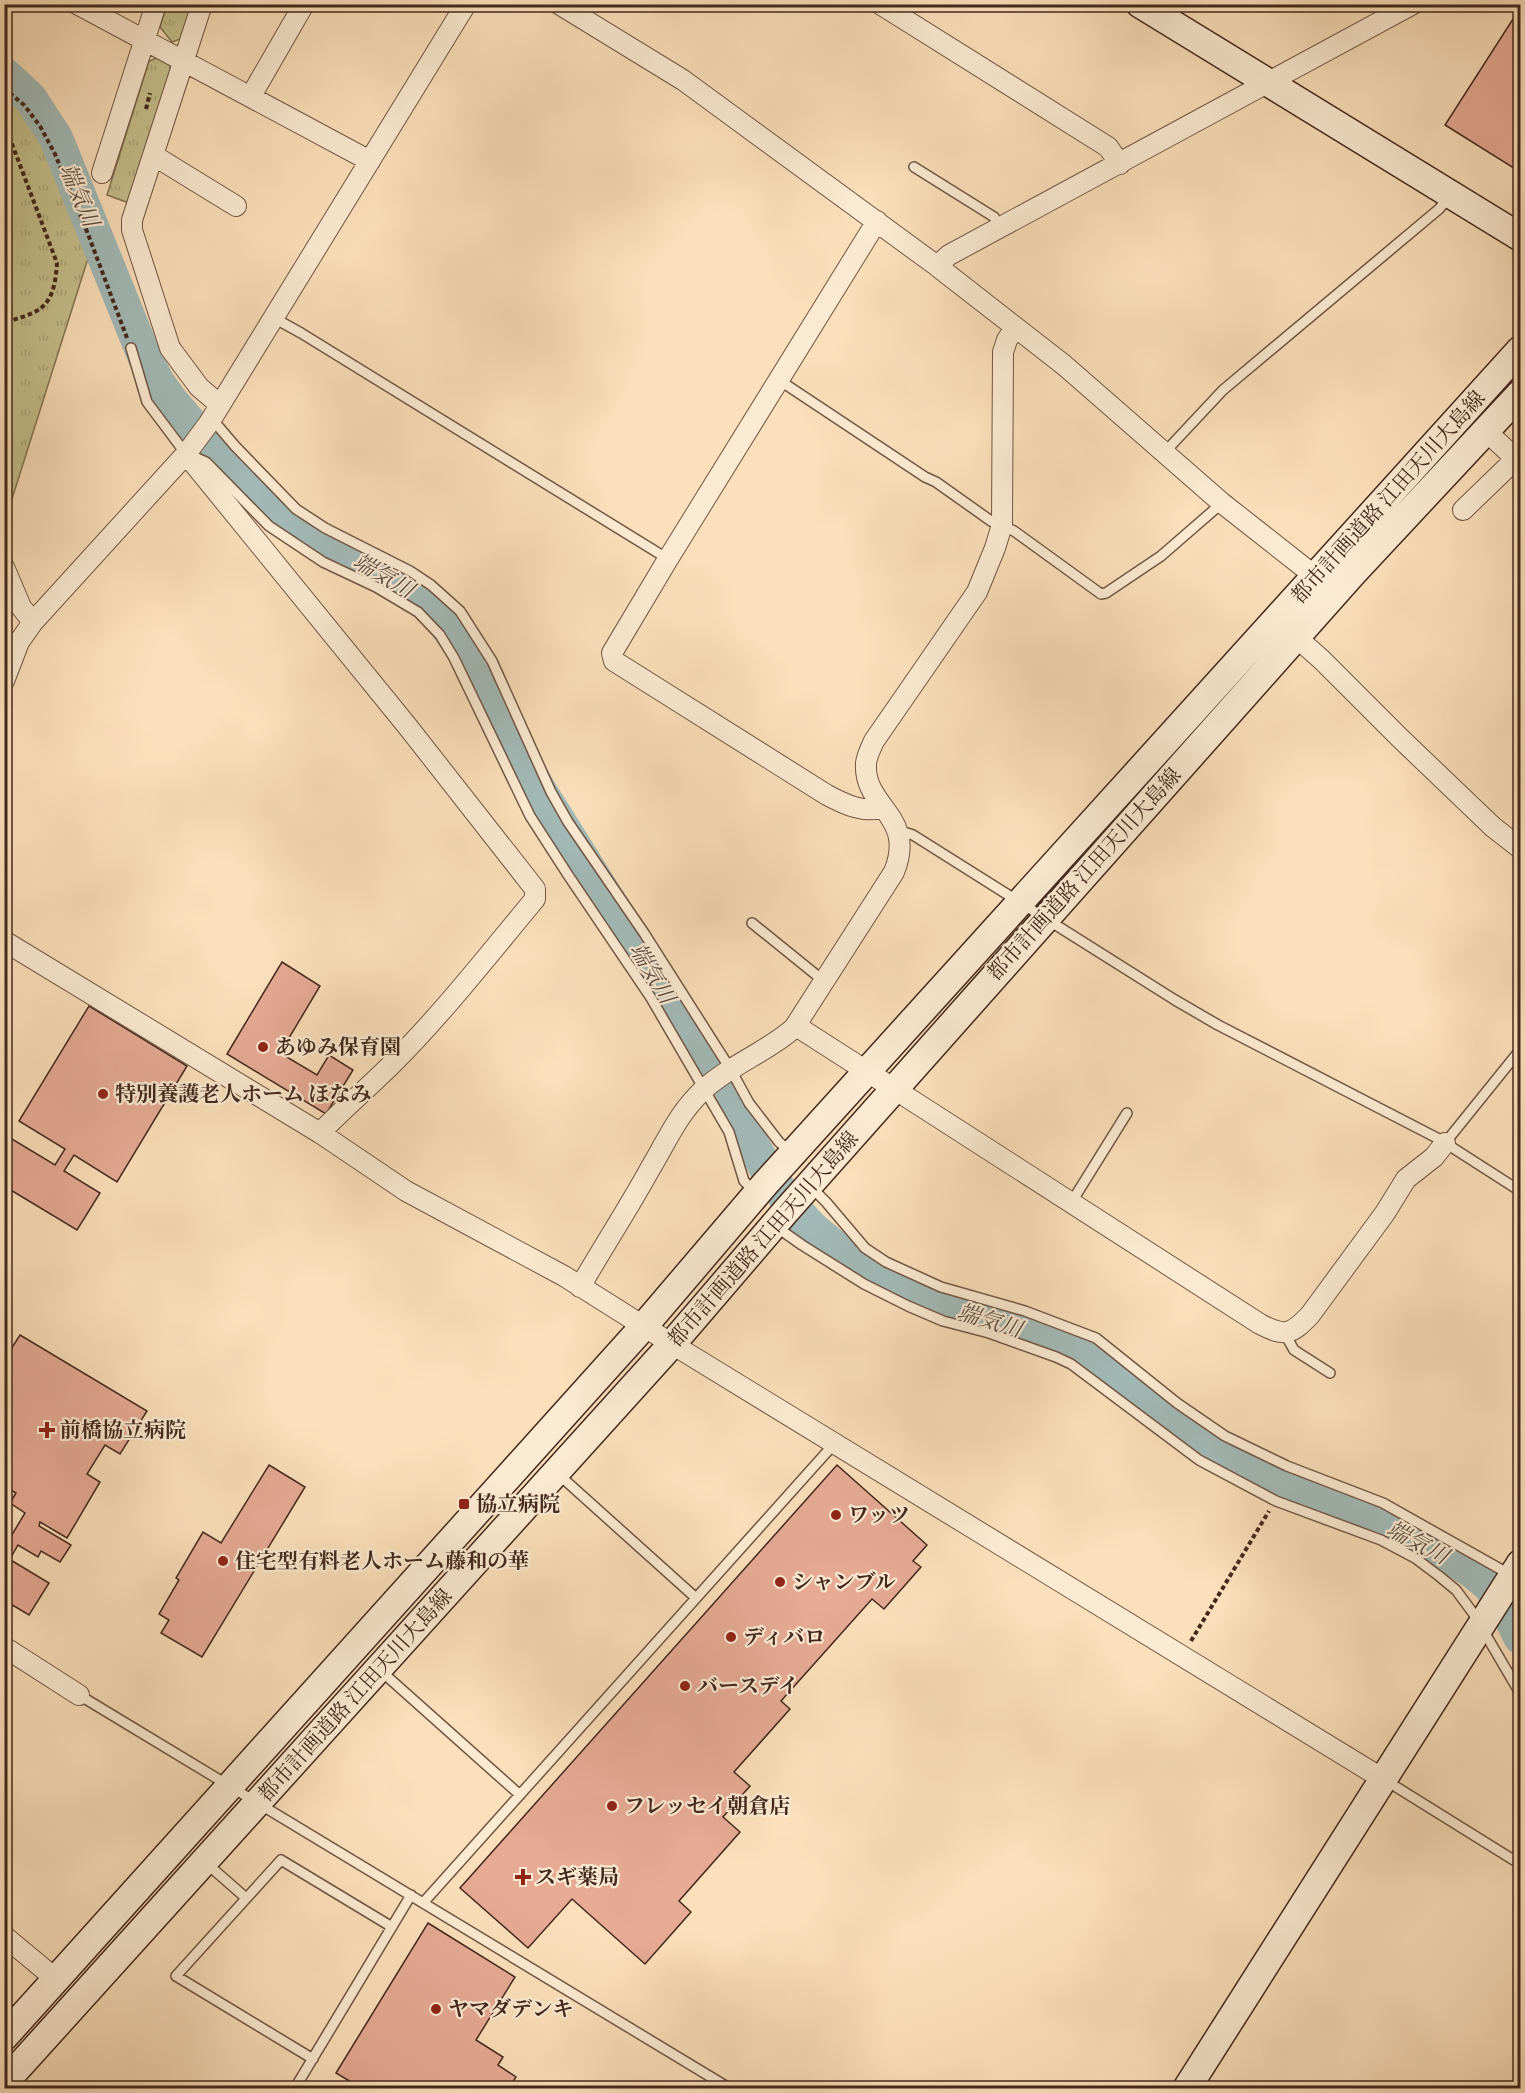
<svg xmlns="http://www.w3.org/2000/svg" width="1525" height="2093" viewBox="0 0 1525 2093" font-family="'IM FELL Double Pica','Noto Serif JP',serif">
<defs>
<pattern id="grass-tufts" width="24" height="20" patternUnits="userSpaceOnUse" patternTransform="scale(1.5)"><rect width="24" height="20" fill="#c5c08c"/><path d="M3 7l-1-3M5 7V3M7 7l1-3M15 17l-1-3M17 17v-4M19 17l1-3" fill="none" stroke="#aaa578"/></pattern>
</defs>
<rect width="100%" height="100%" fill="#fbe0bb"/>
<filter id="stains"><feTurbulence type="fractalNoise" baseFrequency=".00333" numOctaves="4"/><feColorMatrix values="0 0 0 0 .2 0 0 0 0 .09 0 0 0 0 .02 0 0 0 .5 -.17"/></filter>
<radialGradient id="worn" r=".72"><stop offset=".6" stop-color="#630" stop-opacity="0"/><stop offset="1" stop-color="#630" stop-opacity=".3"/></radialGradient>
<path fill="url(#grass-tufts)" stroke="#847454" stroke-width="1.5" d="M 167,5 L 193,5 L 183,38 L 172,42 L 160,27 Z
M 159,57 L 169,62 L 171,73 L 129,203 L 107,195 L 149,61 Z
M 5,93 C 47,126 70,203 90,252 L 5,521 Z"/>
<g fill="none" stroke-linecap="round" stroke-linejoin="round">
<path stroke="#a2bbb9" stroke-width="34" d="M 4,74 L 30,98 L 56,138 L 145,358 L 159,384 L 172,402 L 211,447 L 270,506 L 306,534 L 406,585 L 432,605 L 471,662 L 537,786 L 656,976 L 771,1177 L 790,1204 L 812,1228 L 848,1258 L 908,1292 L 945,1306 L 1045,1336 L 1089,1355 L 1185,1430 L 1231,1459 L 1289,1486 L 1371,1515 L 1420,1539 L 1472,1571 L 1490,1586 L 1508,1612 L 1520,1637"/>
</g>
<path fill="#e6aa95" stroke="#43281d" stroke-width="1.5" d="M 1520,8 L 1520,172 L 1445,125 Z
M 282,962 L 320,986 L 280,1053 L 317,1075 L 329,1055 L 353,1070 L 326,1114 L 227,1054 Z
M 89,1006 L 187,1066 L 117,1182 L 74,1155 L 64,1171 L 100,1193 L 77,1230 L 4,1186 L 4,1151 L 12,1139 L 55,1165 L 65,1149 L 19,1121 Z
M 20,1335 L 147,1411 L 120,1454 L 105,1445 L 87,1474 L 100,1482 L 67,1538 L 40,1522 L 39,1526 L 71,1545 L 60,1562 L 41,1551 L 38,1557 L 18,1545 L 10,1559 L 4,1555 L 4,1548 L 25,1513 L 10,1503 L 16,1493 L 4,1486 L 4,1360 Z
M 269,1465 L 305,1487 L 202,1657 L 161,1633 L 169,1620 L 159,1614 L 179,1580 L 176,1578 L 203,1532 L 221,1543 Z
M 837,1465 L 927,1545 L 913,1561 L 921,1567 L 884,1609 L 872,1599 L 781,1701 L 790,1709 L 734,1772 L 750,1786 L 723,1817 L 740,1832 L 679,1901 L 691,1912 L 645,1964 L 572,1899 L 528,1948 L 460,1888 Z
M 4,1556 L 49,1583 L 29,1615 L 4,1600 Z
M 428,1923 L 515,1977 L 476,2040 L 503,2057 L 498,2065 L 516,2077 L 509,2088 L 361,2088 L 336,2073 Z"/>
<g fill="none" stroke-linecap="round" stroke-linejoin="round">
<g stroke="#715644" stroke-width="12">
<path id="lane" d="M 914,167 L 994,217 L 1001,228
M 274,318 L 301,333 L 668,559
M 131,348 L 147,402 L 186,454
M 779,380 L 925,477 L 936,482 L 991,521 L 1014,531 L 1101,594 L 1106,593 L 1161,556 L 1222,503
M 212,419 L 235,446 L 296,509 L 325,528 L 410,571 L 431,585 L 460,611 L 492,661 L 551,792 L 568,822 L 644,933 L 731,1070 L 749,1103 L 779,1142 L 791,1152
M 1164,453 L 1223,390 L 1439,209 L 1450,196
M 194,462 L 197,458 L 206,462 L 269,526 L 323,562 L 376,587 L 418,612 L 440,635 L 454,658 L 530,816 L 568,875 L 651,998 L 729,1132 L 744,1181 L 755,1192
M 899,835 L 907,833 L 913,835 L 1175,1000 L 1218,1025 L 1439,1139 L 1520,1191
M 752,923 L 825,982
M 1445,1143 L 1520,1050
M 812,1188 L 826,1202 L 865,1248 L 886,1262 L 941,1287 L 1025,1311 L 1096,1338 L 1177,1403 L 1225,1436 L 1287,1466 L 1383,1503 L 1502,1570 L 1511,1578 L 1520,1594
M 1071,1203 L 1127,1113
M 775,1226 L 802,1245 L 864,1284 L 908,1306 L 943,1321 L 989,1333 L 1056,1357 L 1071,1364 L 1199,1460 L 1276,1501 L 1381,1540 L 1415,1558 L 1439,1576 L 1456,1590 L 1473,1613 L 1520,1693
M 1285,1334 L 1294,1350 L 1330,1373
M 557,1473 L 696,1598
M 381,1671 L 520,1795
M 79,1695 L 729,2088
M 1385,1780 L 1520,1864
M 205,1862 L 246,1898
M 423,1903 L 834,1444
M 313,2059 L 176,1976 L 281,1860 L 392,1927
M 295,2088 L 411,1895"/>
</g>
<g stroke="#715644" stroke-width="22">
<path id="street" d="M 77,4 L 370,161
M 202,4 L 132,220 L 132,230 L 170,348 L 199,387 L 220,405
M 559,4 L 683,80 L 937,266 L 1064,365 L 1222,503 L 1316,577
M 880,4 L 1108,147 L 1120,164
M 251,96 L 304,4
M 153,155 L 236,206
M 102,173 L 156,4
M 877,221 L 668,559 L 612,653 L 614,661 L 827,795 C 844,804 864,814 883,807
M 937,266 L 949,255 L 1413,4
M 1486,431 L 1516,459
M 186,454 L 408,727 L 535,889 L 535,899 C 489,954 444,1012 393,1063 C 369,1087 343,1109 320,1133
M 1463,510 L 1520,455
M 4,567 L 21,607 L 33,622
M 1296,637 L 1322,660 L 1400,738 L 1493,827 L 1520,848
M 4,681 L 19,642 L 33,622 L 186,454 L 209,423 L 466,4
M 4,941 L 320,1133 L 406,1191 L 564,1276 L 672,1344 L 1383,1779
M 797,1024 L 804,1031 L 1260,1324 C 1285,1337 1291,1335 1310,1315 L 1385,1213 L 1406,1179 L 1434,1157 L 1445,1143
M 580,1287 C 603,1247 628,1209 650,1169 C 668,1139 677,1115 703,1090 C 730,1065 767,1052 794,1028 L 894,872 C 917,815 863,808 866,763 C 867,755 871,748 874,741 L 977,592 L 995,548 L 1002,525 L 1003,352 L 1007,340 L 1015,327
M 4,1647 L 79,1695
M 4,1936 L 57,1980"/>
</g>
<g stroke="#43281d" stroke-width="30">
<path id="secondary" d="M 1140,4 L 1520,237
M 4,2037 L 644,1326 L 765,1184 L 1520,350
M 4,2083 L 672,1344 L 786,1211 L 1353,573 L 1520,394
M 1187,2088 L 1520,1564"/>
</g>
<path stroke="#43281d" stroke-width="4" stroke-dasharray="4.5 3" stroke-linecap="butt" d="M 4,88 L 24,105 L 40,126 L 55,154 L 88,234 L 127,338
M 146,109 L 150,93
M 4,131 L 9,136 L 57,263 C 56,278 54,298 41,308 C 32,315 15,319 4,323
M 1191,1641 L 1269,1511"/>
<use href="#lane" stroke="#fcebd3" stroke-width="9"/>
<use href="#street" stroke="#fcebd3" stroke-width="20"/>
<use href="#secondary" stroke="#fcebd3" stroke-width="27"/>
</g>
<g fill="#8f2418" stroke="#fcebd3" stroke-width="2">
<circle cx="263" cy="1047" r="6"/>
<circle cx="103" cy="1094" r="6"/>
<path d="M44 1421h6v6h6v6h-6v6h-6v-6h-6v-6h6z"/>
<rect x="458" y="1498" width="12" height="12" rx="3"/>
<circle cx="836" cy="1515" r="6"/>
<circle cx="223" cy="1561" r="6"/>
<circle cx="780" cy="1582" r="6"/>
<circle cx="731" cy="1637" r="6"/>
<circle cx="685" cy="1686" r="6"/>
<circle cx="612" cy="1806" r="6"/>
<path d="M520 1868h6v6h6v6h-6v6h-6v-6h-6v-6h6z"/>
<circle cx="436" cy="2009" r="6"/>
</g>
<g text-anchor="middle" stroke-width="4.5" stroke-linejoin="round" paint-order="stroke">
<g font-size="21" fill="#43281d" stroke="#fcebd3">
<text transform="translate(1388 497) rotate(-48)" y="7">都市計画道路 江田天川大島線</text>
<text transform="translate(1084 874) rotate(-48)" y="7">都市計画道路 江田天川大島線</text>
<text transform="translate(763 1239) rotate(-49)" y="7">都市計画道路 江田天川大島線</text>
<text transform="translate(355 1695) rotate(-48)" y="7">都市計画道路 江田天川大島線</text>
</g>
<g font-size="21" font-weight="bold" fill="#43281d" stroke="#fcebd3" text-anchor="start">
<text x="275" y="1054">あゆみ保育園</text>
<text x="115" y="1101">特別養護老人ホーム ほなみ</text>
<text x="60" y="1437">前橋協立病院</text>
<text x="476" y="1511">協立病院</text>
<text x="848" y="1522">ワッツ</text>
<text x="235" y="1568">住宅型有料老人ホーム藤和の華</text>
<text x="792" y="1589">シャンブル</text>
<text x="743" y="1644">ディバロ</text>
<text x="697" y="1693">バースデイ</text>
<text x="624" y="1813">フレッセイ朝倉店</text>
<text x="535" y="1884">スギ薬局</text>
<text x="448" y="2016">ヤマダデンキ</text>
</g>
<g font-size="22" font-style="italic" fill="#5b4d44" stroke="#fcebd3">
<text transform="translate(80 195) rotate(67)" y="8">端気川</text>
<text transform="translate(384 575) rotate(30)" y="8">端気川</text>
<text transform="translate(653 973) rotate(59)" y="8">端気川</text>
<text transform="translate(990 1320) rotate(17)" y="8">端気川</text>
<text transform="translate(1418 1542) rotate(28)" y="8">端気川</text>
</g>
</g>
<rect width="1525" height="2093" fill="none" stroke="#fbe0bb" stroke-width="24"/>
<rect x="6" y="6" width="1513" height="2081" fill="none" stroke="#43281d" stroke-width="3"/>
<rect x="12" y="12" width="1501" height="2069" fill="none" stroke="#43281d" stroke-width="1.5"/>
<rect width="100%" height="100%" filter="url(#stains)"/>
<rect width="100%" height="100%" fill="url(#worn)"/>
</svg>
